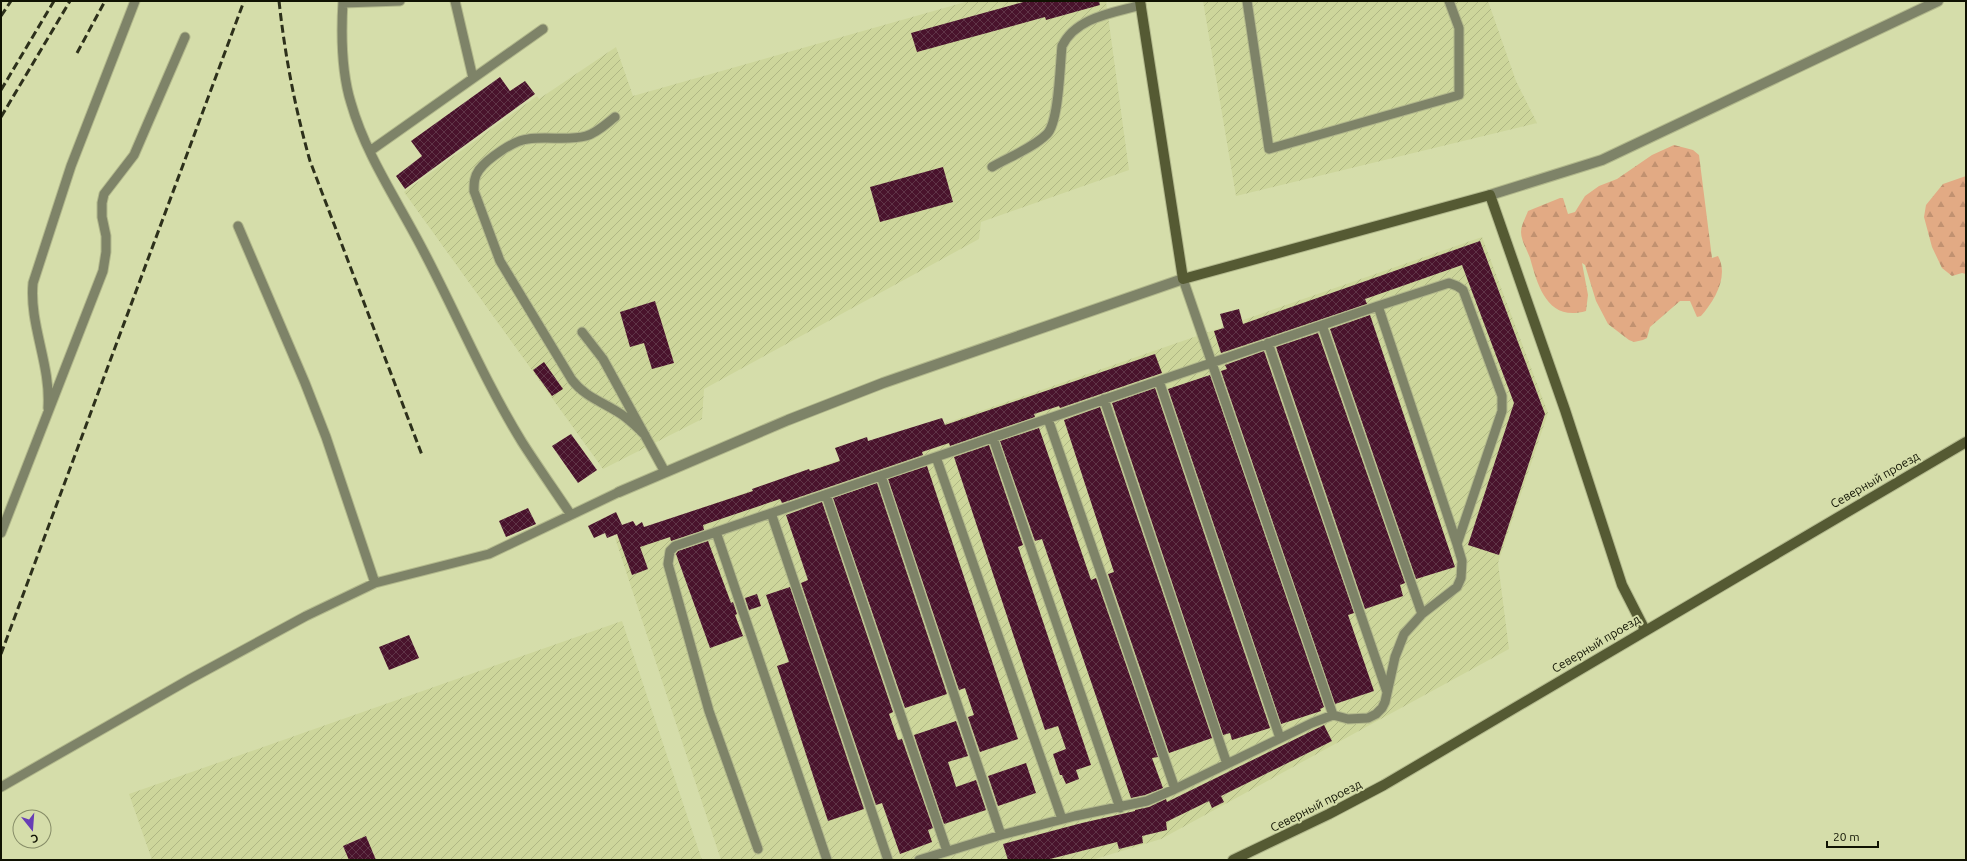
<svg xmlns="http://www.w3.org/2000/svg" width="1967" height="861" viewBox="0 0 1967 861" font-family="Ubuntu,sans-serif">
<defs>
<pattern id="industrial-furrows" width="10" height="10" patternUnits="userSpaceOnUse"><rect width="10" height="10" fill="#cdd69b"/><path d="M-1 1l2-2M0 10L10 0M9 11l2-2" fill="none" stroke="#afb784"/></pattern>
<pattern id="forest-firs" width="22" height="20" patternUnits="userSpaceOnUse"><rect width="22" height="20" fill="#e2aa84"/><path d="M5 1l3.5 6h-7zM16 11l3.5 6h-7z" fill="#c19170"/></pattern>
<pattern id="building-cross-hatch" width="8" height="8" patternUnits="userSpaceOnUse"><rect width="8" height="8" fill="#49132c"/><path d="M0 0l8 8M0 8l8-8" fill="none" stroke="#5f3447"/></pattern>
</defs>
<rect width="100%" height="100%" fill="#d5ddaa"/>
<path fill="url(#industrial-furrows)" d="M 969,1 L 1106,1 L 1129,170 L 981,222 L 979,239 L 704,389 L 702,419 L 603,469 L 404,192 L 537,96 L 539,99 L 616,47 L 633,96 Z
M 1203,1 L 1488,1 L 1516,81 L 1537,123 L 1236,196 Z
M 1482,237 L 1548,413 L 1498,563 L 1509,649 L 1161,839 L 1092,860 L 721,860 L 615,538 Z
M 622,621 L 702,860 L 152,860 L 129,794 Z"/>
<path fill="url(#forest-firs)" d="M 1674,145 L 1693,150 L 1699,155 L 1712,258 L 1718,256 C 1729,276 1715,300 1701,316 L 1697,317 L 1690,301 L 1680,301 L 1650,327 L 1647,338 L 1643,340 L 1634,342 L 1629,340 L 1608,324 L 1596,301 L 1585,265 L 1582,263 L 1588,295 L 1586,311 C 1548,322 1538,287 1530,258 C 1527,250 1521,240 1521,232 C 1521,225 1526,217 1528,211 L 1560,198 L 1563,198 L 1568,214 L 1575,212 L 1585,196 L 1599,186 L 1617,179 L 1652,155 Z
M 1966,176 L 1966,274 L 1962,273 L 1952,276 L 1942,268 L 1932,247 L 1924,217 L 1926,205 L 1943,184 Z"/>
<path fill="url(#building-cross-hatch)" d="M 1027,1 L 1099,1 L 1100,5 L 1046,20 L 1045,17 L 917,52 L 911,33 Z
M 500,77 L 510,91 L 525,81 L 535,94 L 405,189 L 396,176 L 422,156 L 411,141 Z
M 943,167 L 953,202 L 880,222 L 870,187 Z
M 1480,241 L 1545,414 L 1499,555 L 1468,545 L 1514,403 L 1462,265 L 1365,299 L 1367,304 L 1221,353 L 1214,331 L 1224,328 L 1220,314 L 1239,309 L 1243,324 Z
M 655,301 L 674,363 L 652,369 L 644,343 L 630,347 L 620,312 Z
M 1370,315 L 1455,567 L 1416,579 L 1330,329 Z
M 1318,333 L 1405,583 L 1400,585 L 1403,596 L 1365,609 L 1276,347 Z
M 1264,351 L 1354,613 L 1348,615 L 1374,691 L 1335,704 L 1221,371 L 1227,369 L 1225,365 Z
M 1155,354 L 1162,373 L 1060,408 L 1059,406 L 1034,414 L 1035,417 L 950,446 L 949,443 L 922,452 L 923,455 L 782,503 L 780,499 L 703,525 L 704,530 L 671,541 L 670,537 L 640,547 L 648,569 L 632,575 L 617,534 L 607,538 L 605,533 L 594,538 L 588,526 L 616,512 L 622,525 L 633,521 L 636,526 L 642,522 L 644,527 L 753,491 L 752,489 L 809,469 L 810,471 L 840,461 L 835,448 L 867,437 L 868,441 L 942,418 L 945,425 Z
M 544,362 L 563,389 L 552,396 L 533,370 Z
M 1210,375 L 1324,707 L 1320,709 L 1321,711 L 1281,724 L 1168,389 Z
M 1155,388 L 1270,728 L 1232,740 L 1230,733 L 1223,735 L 1112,403 Z
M 1100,407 L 1212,738 L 1169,753 L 1108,574 L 1114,572 L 1064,420 Z
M 1039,428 L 1091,580 L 1096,578 L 1158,757 L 1152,758 L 1163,788 L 1145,795 L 1131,798 L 1042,539 L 1035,541 L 1000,441 Z
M 571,434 L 597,470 L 578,483 L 552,446 Z
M 989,445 L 1023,545 L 1018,547 L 1091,765 L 1076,770 L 1079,779 L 1066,784 L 1062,775 L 1060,775 L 1053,754 L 1066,749 L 1058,726 L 1045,730 L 954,457 Z
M 927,466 L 1018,739 L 980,752 L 968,717 L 974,715 L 965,688 L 959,690 L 888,479 Z
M 877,483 L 947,694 L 905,708 L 833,498 Z
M 822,502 L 893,712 L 889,714 L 898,740 L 902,739 L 933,828 L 928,830 L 932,842 L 900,854 L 882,803 L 876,805 L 801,583 L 808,580 L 786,515 Z
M 528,508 L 536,524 L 506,537 L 499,521 Z
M 708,541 L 731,603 L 733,602 L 737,614 L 735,615 L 743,636 L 710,648 L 676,554 L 678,551 Z
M 790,587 L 864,809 L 828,821 L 777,666 L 789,662 L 766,595 Z
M 757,594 L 761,606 L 749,610 L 745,598 Z
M 409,635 L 419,658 L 389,670 L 379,647 Z
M 956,721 L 968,756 L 948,762 L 956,787 L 976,780 L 986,810 L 944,824 L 914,735 Z
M 1324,725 L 1332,741 L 1221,796 L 1224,802 L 1212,808 L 1209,801 L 1166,822 L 1167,830 L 1142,836 L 1143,843 L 1119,849 L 1117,842 L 1046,860 L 1008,860 L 1003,844 L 1082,823 L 1135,811 L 1135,810 L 1149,807 L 1166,799 L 1167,802 Z
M 1026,763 L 1036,793 L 998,806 L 988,776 Z
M 366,836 L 376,860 L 349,860 L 343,846 Z"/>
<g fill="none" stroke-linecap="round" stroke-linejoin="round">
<g stroke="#b2b88c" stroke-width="11">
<path id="lane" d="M 343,1 C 341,34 341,71 351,103 C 366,156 399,203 424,252 C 457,315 485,382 522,442 C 538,467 555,491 571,515 L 619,492
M 455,1 L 473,78
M 1247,1 L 1269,149 L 1459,95 L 1459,28 L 1449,1
M 343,3 L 400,1
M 615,117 C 607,123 597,133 586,136 C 568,141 547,136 528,139 C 514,140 487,159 479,170 C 474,177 474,183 474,191 L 500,261 L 572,380 C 585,397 603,402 621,414 C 630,420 637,427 645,435
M 370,151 L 543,29
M 992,167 C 1009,157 1033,148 1047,134 C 1059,122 1060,64 1062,46 C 1076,17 1113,13 1141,5
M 238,226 L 305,383 L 326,437 L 375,583
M 1183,279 L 1333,715
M 1378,306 L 1457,544
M 1322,325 L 1422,614
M 582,332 L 603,359 L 665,472
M 1268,343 L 1387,692
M 1159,381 L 1280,738
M 1104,399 L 1227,764
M 48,408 C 51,364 29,325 33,283 L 71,166 L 135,1
M 1048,419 L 1175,789
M 993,438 L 1120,808
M 936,457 L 1062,819
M 881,476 L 1001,835
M 826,495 L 947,851
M 771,513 L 888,860
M 716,532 L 827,860
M 1,533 L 103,271 L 106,252 L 106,236 L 102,217 L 102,203 L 104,194 L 134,155 L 185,37
M 1,787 L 190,679 L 306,616 L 375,583 L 489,554 L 571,515
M 758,849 L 709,711 L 668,564 L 670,551 L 675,546 L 1378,306 L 1449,283 L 1457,286 L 1463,290 L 1502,396 L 1502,411 L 1457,544 L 1462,561 L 1461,578 L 1457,587 L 1422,614 L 1404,634 L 1395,657 L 1385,702 L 1382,708 L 1376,714 L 1368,718 L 1348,719 L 1333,715 L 1312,723 L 1175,789 L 1147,801 L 1075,816 L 1001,835 L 919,860"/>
</g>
<g stroke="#b2b88c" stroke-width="12">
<path id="street" d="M 1490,195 L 1602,160 L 1938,1
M 619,492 L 788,420 L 883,383 L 1183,279"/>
</g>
<g stroke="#b2b88c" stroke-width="12">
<path id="secondary" d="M 1140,1 L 1183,279 L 1490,195 L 1565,410 L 1622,585 L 1645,630
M 1233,860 L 1329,814 L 1384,785 L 1966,442"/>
</g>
<use href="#lane" stroke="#7e8368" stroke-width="9"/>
<use href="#street" stroke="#7e8368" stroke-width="10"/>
<use href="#secondary" stroke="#555a33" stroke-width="10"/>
<path stroke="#2d301b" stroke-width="3" stroke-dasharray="8 4" stroke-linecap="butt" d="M 279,1 C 285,56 295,108 310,161 L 422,455
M 1,16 L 11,1
M 77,53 L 105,1
M 1,90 L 54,1
M 1,117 L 70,1
M 1,654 L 244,1"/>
</g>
<g text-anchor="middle" stroke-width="4" stroke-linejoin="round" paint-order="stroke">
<g font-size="12" fill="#101202" stroke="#d5ddaa">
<text transform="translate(1875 480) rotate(-30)" y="4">Северный проезд</text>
<text transform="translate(1596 644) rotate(-31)" y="4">Северный проезд</text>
<text transform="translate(1316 806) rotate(-27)" y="4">Северный проезд</text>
</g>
</g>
<rect width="1967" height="861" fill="none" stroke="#101202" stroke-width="4"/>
<g transform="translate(32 829) rotate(163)"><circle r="19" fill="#d5ddaa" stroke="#868c67"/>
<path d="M0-3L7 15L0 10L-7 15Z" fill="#683db5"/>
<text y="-6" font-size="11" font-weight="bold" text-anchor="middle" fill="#101202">С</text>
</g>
<path d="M1827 841v6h51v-6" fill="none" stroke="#101202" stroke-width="2"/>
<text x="1833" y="841" font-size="12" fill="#101202" stroke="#d5ddaa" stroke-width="3" paint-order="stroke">20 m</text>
</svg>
